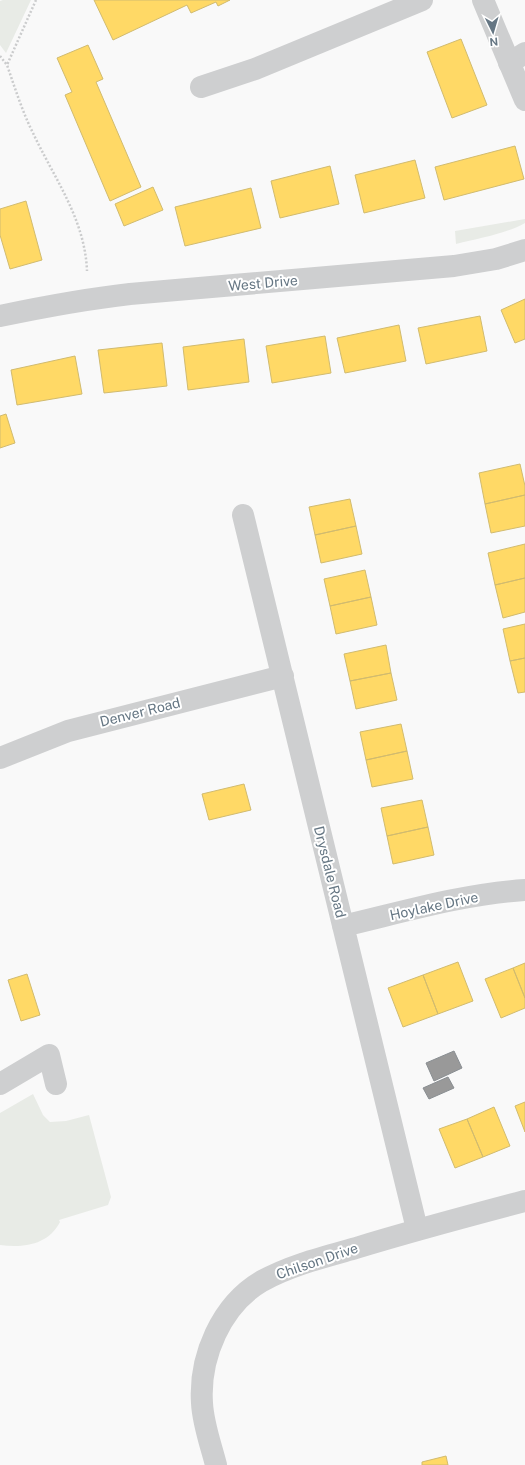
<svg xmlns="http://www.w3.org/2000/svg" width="525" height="1465" viewBox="0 0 525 1465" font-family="'Public Sans',sans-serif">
<rect width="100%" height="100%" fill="#f9f9f9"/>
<path fill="#e8ebe6" d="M 3,0 L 31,0 L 6,53 L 0,45 L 0,1 Z
M 525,219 L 525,223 C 503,235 479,238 456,244 L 455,231 Z
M 33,1094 L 43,1115 L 50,1122 L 66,1121 L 89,1115 L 111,1197 L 108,1205 L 59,1220 L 60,1222 C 48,1245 24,1248 0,1245 L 0,1113 Z"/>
<path fill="#ffd966" stroke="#d1bb6f" d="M 94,0 L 230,0 L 218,6 L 216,2 L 191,13 L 187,5 L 113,40 Z
M 461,39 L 487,105 L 452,118 L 427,52 Z
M 88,45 L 103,79 L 96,82 L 141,187 L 110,201 L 65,95 L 72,92 L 57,58 Z
M 515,146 L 524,179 L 444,200 L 435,167 Z
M 415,160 L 425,198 L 364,213 L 355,175 Z
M 330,166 L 339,204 L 280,218 L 271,181 Z
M 153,187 L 163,210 L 124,226 L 115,204 Z
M 251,188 L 261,228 L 185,246 L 175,207 Z
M 26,201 L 42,260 L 10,269 L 0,235 L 0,209 Z
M 525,299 L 525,339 L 515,343 L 501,310 Z
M 480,316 L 487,351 L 426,364 L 418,328 Z
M 399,325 L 406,361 L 345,373 L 337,338 Z
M 325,336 L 331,373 L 272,383 L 266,346 Z
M 244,339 L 249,382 L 188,390 L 183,347 Z
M 162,343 L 167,386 L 104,393 L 98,350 Z
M 75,356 L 82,394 L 17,405 L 11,370 Z
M 6,414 L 15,443 L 0,448 L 0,416 Z
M 520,464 L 525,486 L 525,495 L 485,504 L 479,473 Z
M 525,495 L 525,526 L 491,533 L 485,504 Z
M 350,499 L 356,526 L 315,535 L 309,507 Z
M 356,526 L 362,554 L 321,563 L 315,535 Z
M 525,544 L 525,578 L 495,585 L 488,553 Z
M 365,570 L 371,597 L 330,606 L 324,579 Z
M 525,578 L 525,612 L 503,618 L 495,585 Z
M 371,597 L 377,625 L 336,634 L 330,606 Z
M 525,624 L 525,658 L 510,661 L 503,629 Z
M 386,645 L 391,673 L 350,681 L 344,654 Z
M 525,658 L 525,692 L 518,693 L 510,661 Z
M 391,673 L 397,700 L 356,709 L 350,681 Z
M 401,724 L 407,751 L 366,760 L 360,732 Z
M 407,751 L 413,779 L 372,787 L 366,760 Z
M 244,784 L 251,810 L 209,820 L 202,794 Z
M 422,800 L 428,827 L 387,836 L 381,808 Z
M 428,827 L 434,855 L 393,864 L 387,836 Z
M 458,962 L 473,1001 L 438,1014 L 423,975 Z
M 525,963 L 525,998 L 513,968 Z
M 513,968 L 525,998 L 525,1008 L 501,1018 L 485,979 Z
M 27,974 L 40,1015 L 21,1021 L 8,980 Z
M 423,975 L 438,1014 L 403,1027 L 388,988 Z
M 525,1102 L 525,1132 L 515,1106 Z
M 494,1107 L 510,1146 L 483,1157 L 467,1119 Z
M 467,1119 L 483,1157 L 455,1168 L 439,1129 Z
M 446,1456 L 448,1465 L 422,1465 L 422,1462 Z"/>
<path fill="#999" stroke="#898e92" d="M 454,1051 L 462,1068 L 434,1081 L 426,1063 Z
M 448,1077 L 454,1088 L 429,1099 L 423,1088 Z"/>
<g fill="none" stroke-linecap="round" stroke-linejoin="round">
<path stroke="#cbcccd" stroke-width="2.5" stroke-dasharray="2 2" stroke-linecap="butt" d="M 36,0 L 7,65 C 15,88 22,111 33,133 C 54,178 85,219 87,271
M 0,56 L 7,65"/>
<path stroke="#cecfd0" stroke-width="22" d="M 509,63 L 525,53
M 201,87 L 255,69 L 422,0
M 243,515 L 417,1229
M 0,758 L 68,731 L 283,676
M 343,926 C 403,912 463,894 525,890
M 0,1084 L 49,1055 L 56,1084
M 216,1465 C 211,1445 203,1424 202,1403 C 199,1357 221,1305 262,1281 C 291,1265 324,1257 356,1248 C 412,1231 468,1216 525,1201"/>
<path stroke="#cecfd0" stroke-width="22" d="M 483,0 L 525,100
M 0,316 C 43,307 86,299 130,294 L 454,266 L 496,259 L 525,250"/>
</g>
<g text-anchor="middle" stroke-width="4" stroke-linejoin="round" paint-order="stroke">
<g font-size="14" fill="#657683" stroke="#fff">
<text transform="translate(263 283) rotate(-5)" y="5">West Drive</text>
<text transform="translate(140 712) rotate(-14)" y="5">Denver Road</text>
<text transform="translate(330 872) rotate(76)" y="5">Drysdale Road</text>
<text transform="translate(434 906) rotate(-12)" y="5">Hoylake Drive</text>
<text transform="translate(317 1261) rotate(-19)" y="5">Chilson Drive</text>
</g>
</g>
<g transform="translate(493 32) rotate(175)" stroke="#ffffff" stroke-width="3" paint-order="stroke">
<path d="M0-3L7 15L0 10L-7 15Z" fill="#657683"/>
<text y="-6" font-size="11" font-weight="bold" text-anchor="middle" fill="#657683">N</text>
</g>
</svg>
